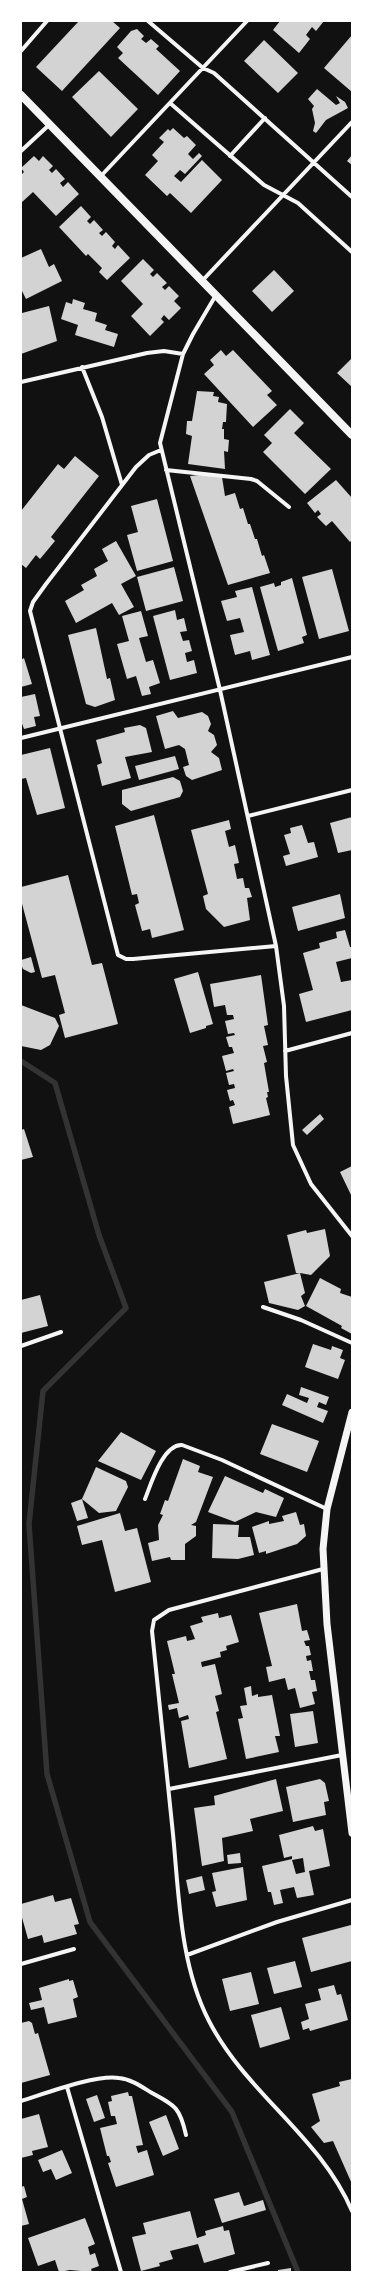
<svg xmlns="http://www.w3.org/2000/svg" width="373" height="2293" viewBox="0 0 373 2293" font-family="'Alegreya Sans',sans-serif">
<rect width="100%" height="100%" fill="#111"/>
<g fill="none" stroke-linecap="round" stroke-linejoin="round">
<path stroke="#333" stroke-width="5.5" d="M 21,1061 L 55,1083 L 99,1235 L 126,1308 L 43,1391 L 29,1524 L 47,1774 L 90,1922 L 232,2112 L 298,2272"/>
</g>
<path fill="#d3d3d3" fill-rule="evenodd" d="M 79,21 L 112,21 L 120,28 L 62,91 L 36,67 Z
M 280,21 L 324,21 L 316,31 L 312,27 L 306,35 L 310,39 L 299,53 L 273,30 Z
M 137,29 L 144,36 L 141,39 L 146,43 L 151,39 L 159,46 L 156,49 L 180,71 L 158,95 L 118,58 L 123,53 L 117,47 L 131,31 Z
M 352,35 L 352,92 L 324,68 Z
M 264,40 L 298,73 L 278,93 L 244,61 Z
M 99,71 L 138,109 L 111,137 L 72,97 Z
M 317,89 L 336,105 L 340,103 L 336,96 L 345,102 L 348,108 L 326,120 L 316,133 L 313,131 L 315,123 L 312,109 L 314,106 L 308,99 Z
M 173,128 L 184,138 L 187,136 L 196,145 L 188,154 L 193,159 L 199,153 L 202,156 L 185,174 L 180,170 L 174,176 L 181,182 L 202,160 L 222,180 L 191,213 L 170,193 L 167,196 L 145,175 L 158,161 L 152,155 L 164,142 L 159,138 L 168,129 L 170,131 Z
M 352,155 L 352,165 L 347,161 Z
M 34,156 L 39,161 L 43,156 L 53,166 L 49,170 L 52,173 L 56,169 L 65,179 L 60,183 L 63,187 L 68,182 L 79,194 L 56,216 L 33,192 L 21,203 L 21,175 L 24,172 L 21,168 Z
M 81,206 L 91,217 L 87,221 L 90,224 L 94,220 L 103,230 L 99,233 L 102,236 L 106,232 L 115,242 L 112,246 L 115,249 L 118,245 L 130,258 L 107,280 L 99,272 L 102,268 L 88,254 L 86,256 L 59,227 Z
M 41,249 L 49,267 L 54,264 L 62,281 L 26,299 L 21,289 L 21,258 Z
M 143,259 L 154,270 L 150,274 L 153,277 L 157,273 L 167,283 L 162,287 L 165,290 L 169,286 L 179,296 L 174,301 L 181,308 L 169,320 L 164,315 L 161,319 L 164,322 L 150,336 L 131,316 L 143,304 L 121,281 Z
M 274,270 L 294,291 L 272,312 L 252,291 Z
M 73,299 L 85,303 L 83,309 L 97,313 L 95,321 L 107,325 L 105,330 L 118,334 L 114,347 L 75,335 L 78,325 L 61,319 L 66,302 L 72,304 Z
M 49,306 L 57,341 L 21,354 L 22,313 Z
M 221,350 L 226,356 L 233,350 L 272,391 L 267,395 L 277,405 L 253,427 L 204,374 L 214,365 L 210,360 Z
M 352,358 L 352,387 L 337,373 Z
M 197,391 L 214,392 L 213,396 L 219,397 L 218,402 L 227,404 L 226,422 L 223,422 L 222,429 L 224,429 L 224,439 L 229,440 L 228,452 L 224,451 L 225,469 L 188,464 L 192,436 L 186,434 L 187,421 L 192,421 Z
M 290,409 L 304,423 L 294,433 L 331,469 L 305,494 L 263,452 L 272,443 L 264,435 Z
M 75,456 L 99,476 L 51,537 L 55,541 L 40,559 L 36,555 L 26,568 L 21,564 L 21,511 L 58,464 L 64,469 Z
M 199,475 L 222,477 L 225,496 L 235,493 L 240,509 L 243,508 L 248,524 L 250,524 L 255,539 L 257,539 L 262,556 L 264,555 L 270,573 L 228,585 L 190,476 Z
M 336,480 L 352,498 L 352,540 L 350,542 L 332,521 L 326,526 L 317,517 L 321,514 L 318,510 L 315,513 L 307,503 Z
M 157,499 L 173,561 L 137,571 L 127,535 L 138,532 L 131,506 Z
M 116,541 L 136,576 L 121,584 L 134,607 L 119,615 L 112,603 L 76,623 L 65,601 L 84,590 L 81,585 L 97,576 L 94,569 L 108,561 L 102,549 Z
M 174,567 L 183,601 L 146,611 L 137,577 Z
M 332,569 L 349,631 L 319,639 L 302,577 Z
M 292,578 L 307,635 L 302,637 L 304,643 L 278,651 L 260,587 L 274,583 L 275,587 L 281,585 L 281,582 Z
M 252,587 L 270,655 L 252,660 L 250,651 L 235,655 L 230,635 L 244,632 L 240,618 L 227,621 L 221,601 L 237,597 L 235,591 Z
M 175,610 L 177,620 L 184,618 L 187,631 L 180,632 L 183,641 L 189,640 L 192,651 L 185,653 L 187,662 L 194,660 L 197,673 L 170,680 L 153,616 Z
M 141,611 L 148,636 L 139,638 L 146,662 L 153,660 L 160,683 L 149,687 L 151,694 L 142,696 L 136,676 L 127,679 L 117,644 L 129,641 L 122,616 Z
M 96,628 L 107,679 L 110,678 L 115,700 L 95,707 L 86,704 L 68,635 Z
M 24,658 L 32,684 L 21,687 L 21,660 Z
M 35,694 L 40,716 L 34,717 L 36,726 L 24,729 L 21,721 L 21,697 Z
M 173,711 L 178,718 L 202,712 L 208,716 L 211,724 L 208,731 L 214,735 L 217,745 L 211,752 L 219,758 L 222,770 L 192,780 L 186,776 L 183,767 L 189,765 L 185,749 L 179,745 L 165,749 L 156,716 Z
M 140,725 L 146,728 L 152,752 L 125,757 L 131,778 L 102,786 L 97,765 L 102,763 L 96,740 L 125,732 L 124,728 Z
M 50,748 L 65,808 L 37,815 L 26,778 L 21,779 L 21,755 Z
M 175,756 L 179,769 L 139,780 L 135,766 Z
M 173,777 L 180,781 L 183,791 L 180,797 L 131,811 L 122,804 L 122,790 Z
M 154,815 L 184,930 L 152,938 L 150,929 L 142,931 L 135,905 L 139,903 L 137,894 L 132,895 L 115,826 Z
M 352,817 L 352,850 L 338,853 L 330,823 Z
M 229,820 L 231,829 L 225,831 L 229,847 L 235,845 L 239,863 L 234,864 L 237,879 L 243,878 L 245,888 L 249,888 L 252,897 L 247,898 L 250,920 L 224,927 L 206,909 L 203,896 L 208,894 L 191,830 Z
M 302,825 L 308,843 L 314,842 L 318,857 L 286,866 L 283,856 L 290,854 L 284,835 L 291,833 L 290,828 Z
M 68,875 L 92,965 L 102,963 L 118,1024 L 65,1038 L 59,1015 L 65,1013 L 55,975 L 42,978 L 21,900 L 21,887 Z
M 340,894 L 345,918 L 298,931 L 292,907 Z
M 345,930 L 350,947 L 352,947 L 352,958 L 336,962 L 341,982 L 352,980 L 352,1010 L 306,1022 L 299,994 L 313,990 L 303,953 L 320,948 L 319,943 L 337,938 L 336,932 Z
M 31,957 L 35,972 L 31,973 L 23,969 L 21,964 L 21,960 Z
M 198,972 L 213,1024 L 206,1026 L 206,1028 L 190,1033 L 174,979 Z
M 261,975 L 268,1025 L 264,1026 L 268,1045 L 263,1046 L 267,1062 L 264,1063 L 269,1092 L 267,1092 L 268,1097 L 266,1098 L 270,1115 L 233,1124 L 229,1107 L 235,1105 L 233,1100 L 230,1101 L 227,1090 L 235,1088 L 234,1084 L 229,1085 L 226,1073 L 234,1071 L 233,1069 L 226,1071 L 222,1056 L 234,1053 L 232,1047 L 229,1047 L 226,1037 L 235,1035 L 234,1033 L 228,1034 L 225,1021 L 234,1019 L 233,1015 L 227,1015 L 225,1005 L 214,1007 L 210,984 Z
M 21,1005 L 55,1018 L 59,1026 L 50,1045 L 41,1050 L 21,1046 Z
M 320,1114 L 324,1119 L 307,1135 L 302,1130 Z
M 24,1129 L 33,1157 L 21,1160 L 21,1130 Z
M 352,1166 L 352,1197 L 340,1172 Z
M 325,1229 L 330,1256 L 311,1275 L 300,1273 L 305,1293 L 301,1296 L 305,1306 L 298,1310 L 269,1303 L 264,1282 L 300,1273 L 296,1273 L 287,1235 L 306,1230 L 307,1233 Z
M 320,1278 L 341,1289 L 340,1293 L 352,1297 L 352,1334 L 341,1328 L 342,1326 L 306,1306 Z
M 40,1295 L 48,1326 L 21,1333 L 21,1300 Z
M 313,1344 L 331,1350 L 332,1346 L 343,1350 L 340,1358 L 345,1360 L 338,1379 L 305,1367 Z
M 301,1387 L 329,1397 L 326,1405 L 319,1402 L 317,1407 L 328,1411 L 323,1423 L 282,1405 L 287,1394 L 307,1403 L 309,1398 L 299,1395 Z
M 272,1424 L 319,1441 L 307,1472 L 260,1454 Z
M 121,1432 L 156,1451 L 141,1480 L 98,1461 Z
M 183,1459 L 200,1466 L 198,1472 L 213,1477 L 196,1522 L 191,1525 L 196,1526 L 196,1536 L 185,1544 L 185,1560 L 171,1560 L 170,1557 L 152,1561 L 148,1543 L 159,1540 L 158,1525 L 163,1515 L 160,1514 L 165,1500 L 168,1501 Z
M 96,1467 L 126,1481 L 128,1487 L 116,1511 L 99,1513 L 82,1499 Z
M 225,1476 L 263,1493 L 265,1489 L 284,1498 L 276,1517 L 256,1512 L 235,1522 L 208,1512 Z
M 82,1499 L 88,1518 L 77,1521 L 71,1503 Z
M 296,1512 L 300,1525 L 304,1524 L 306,1536 L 297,1544 L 266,1554 L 266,1551 L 259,1553 L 252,1527 L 269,1521 L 269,1524 L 284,1521 L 282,1516 Z
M 120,1513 L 125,1531 L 137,1528 L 151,1582 L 115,1592 L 102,1540 L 82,1545 L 77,1526 Z
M 213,1524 L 239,1525 L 238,1537 L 250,1537 L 254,1555 L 238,1559 L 212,1558 Z
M 297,1604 L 302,1631 L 307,1630 L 310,1640 L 304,1641 L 306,1646 L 309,1646 L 311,1655 L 306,1656 L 307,1661 L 311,1660 L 313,1671 L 309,1671 L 311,1680 L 315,1680 L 317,1691 L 312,1692 L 315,1704 L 300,1708 L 295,1688 L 288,1690 L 285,1678 L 269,1682 L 266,1667 L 272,1666 L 259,1613 Z
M 218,1613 L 219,1618 L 231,1615 L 239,1642 L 226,1646 L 227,1650 L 220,1652 L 221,1657 L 201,1662 L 202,1667 L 215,1664 L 222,1694 L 215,1696 L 219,1711 L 216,1712 L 227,1759 L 189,1768 L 181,1721 L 189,1719 L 188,1715 L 179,1718 L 177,1708 L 169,1710 L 168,1705 L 179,1703 L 172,1674 L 175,1674 L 167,1641 L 186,1636 L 187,1641 L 195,1639 L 190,1626 L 203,1622 L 201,1617 Z
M 251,1686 L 252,1696 L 258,1694 L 258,1697 L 272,1695 L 280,1736 L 275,1736 L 279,1752 L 246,1759 L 238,1719 L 243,1718 L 240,1706 L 247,1705 L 244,1688 Z
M 313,1711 L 318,1743 L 295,1747 L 290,1714 Z
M 276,1779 L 283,1811 L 250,1819 L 253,1831 L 222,1838 L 224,1861 L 202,1866 L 194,1808 L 215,1805 L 214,1796 Z
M 320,1779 L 325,1783 L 329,1801 L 324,1802 L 326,1815 L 293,1822 L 286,1787 Z
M 313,1826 L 315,1831 L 323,1829 L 330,1866 L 309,1871 L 314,1895 L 297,1898 L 294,1887 L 280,1890 L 283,1903 L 274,1905 L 271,1892 L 268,1892 L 262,1866 L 292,1859 L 292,1856 L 284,1858 L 279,1835 ZM 303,1858 L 305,1872 L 296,1874 L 292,1860 Z
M 240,1853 L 241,1863 L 228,1864 L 227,1855 Z
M 243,1867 L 247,1900 L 216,1907 L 212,1892 L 216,1891 L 212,1873 Z
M 202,1876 L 205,1890 L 189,1894 L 186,1880 Z
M 53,1895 L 55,1902 L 71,1898 L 79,1924 L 74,1925 L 77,1934 L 44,1943 L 42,1935 L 28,1939 L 21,1914 L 21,1904 Z
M 351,1925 L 352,1961 L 311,1972 L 302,1938 Z
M 295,1961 L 302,1987 L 274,1994 L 267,1968 Z
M 251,1972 L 259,2004 L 230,2011 L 222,1979 Z
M 69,1979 L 69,1981 L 73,1980 L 78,1997 L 73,1999 L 77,2017 L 48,2024 L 44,2007 L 31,2010 L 29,2003 L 42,2000 L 39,1988 Z
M 334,1985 L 337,1995 L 341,1994 L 348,2020 L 310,2031 L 309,2028 L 303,2030 L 301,2022 L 309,2019 L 305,2004 L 321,2000 L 318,1989 Z
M 281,2007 L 290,2039 L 260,2048 L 251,2015 Z
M 29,2021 L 32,2023 L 35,2034 L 38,2033 L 50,2075 L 21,2083 L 21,2023 Z
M 352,2079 L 352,2184 L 333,2141 L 324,2143 L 311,2127 L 320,2121 L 312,2094 L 340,2086 L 339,2082 Z
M 128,2092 L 129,2096 L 132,2096 L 143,2145 L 136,2146 L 138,2153 L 147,2150 L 154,2175 L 116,2187 L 108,2163 L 111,2162 L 109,2156 L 107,2156 L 100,2128 L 117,2124 L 115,2116 L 111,2116 L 108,2102 L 112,2101 L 111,2096 Z
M 97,2095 L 105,2118 L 94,2122 L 86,2099 Z
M 39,2114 L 48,2147 L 32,2151 L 33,2155 L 21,2158 L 21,2119 Z
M 166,2115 L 179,2149 L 163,2156 L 149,2122 Z
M 62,2150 L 72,2173 L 56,2180 L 51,2169 L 43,2172 L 38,2160 Z
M 24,2186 L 27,2197 L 22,2199 L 29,2224 L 21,2226 L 21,2187 Z
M 239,2192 L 244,2206 L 263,2200 L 266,2210 L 222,2223 L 214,2199 Z
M 190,2211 L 197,2238 L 206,2235 L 205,2231 L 223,2226 L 224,2231 L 229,2230 L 235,2254 L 204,2263 L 198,2244 L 170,2251 L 173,2259 L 159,2263 L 160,2266 L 141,2271 L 132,2237 L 146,2234 L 143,2223 Z
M 85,2218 L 95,2244 L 88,2247 L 90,2255 L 95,2253 L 99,2266 L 91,2269 L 92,2272 L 70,2270 L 59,2272 L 55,2260 L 38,2266 L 28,2238 Z
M 291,2268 L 291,2272 L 278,2272 L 278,2270 Z"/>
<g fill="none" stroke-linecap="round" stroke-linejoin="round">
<path stroke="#f5f5f5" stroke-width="4" d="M 148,21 L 203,68 L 214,73 L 352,197
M 21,51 L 47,21
M 170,103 L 264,185 L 298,203 L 352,252
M 21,151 L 49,125
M 230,156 L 265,118
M 100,177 L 247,21
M 202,281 L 352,122
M 216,295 L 193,334 L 183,354 L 160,443 L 220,690 L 276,946 L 284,1006 L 286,1076 L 293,1145 L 311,1184 L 352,1236
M 82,367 L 102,417 L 122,485
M 21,382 L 147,353 L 164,351 L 183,354
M 161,450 L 149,455 L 136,467 L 46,584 L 33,602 L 30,611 L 118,955 L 126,959 L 133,959 L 276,946
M 166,470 L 251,479 L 257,481 L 289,507
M 21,738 L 352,657
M 248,816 L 352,790
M 285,1051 L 352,1033
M 263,1307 L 301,1320 L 352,1343
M 21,1346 L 61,1332
M 145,1499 C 151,1484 163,1444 182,1445 L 222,1460 L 327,1509
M 323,1569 L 169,1610 L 154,1620 L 152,1631 C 159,1699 166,1767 173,1834 C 179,1896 180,1965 209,2021 C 246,2093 320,2136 352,2211
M 169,1789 L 342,1755
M 187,1955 L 277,1922 L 352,1900
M 21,1964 L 74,1949
M 67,2087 L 121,2272
M 21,2101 C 44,2094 96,2074 119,2078 C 131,2079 142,2087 152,2093 C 176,2106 180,2108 186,2135
M 230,2272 L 268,2263"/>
<path stroke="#f5f5f5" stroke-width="7" d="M 352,1412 L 327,1509 L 323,1549 L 327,1624 L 352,1833"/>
<path stroke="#f5f5f5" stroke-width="8" d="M 21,95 L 352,435"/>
</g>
<rect width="373" height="2293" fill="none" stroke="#ffffff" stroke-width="44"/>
</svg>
